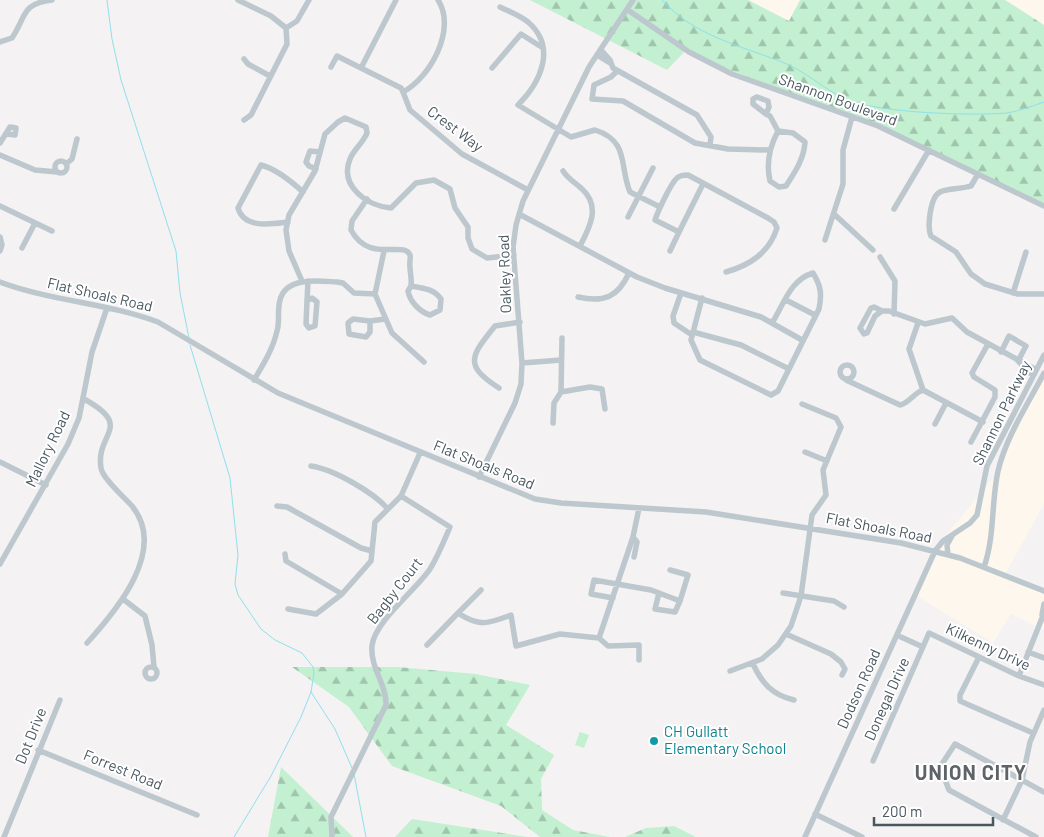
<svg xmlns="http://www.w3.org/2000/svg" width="1044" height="837" viewBox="0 0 1044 837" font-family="Barlow,sans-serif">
<defs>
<pattern id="forest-firs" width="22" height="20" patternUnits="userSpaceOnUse" patternTransform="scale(1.25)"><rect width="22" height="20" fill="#c2f0d0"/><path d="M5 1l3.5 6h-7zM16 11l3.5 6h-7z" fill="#a0c5ac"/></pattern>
<pattern id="park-tufts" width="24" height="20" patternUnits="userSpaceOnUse" patternTransform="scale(1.25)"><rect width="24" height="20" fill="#c2f0d0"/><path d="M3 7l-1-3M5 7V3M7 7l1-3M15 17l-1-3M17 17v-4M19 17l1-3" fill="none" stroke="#a0c5ac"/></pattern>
</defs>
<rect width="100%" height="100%" fill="#f4f2f2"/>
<path fill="#fdf7ed" d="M 748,0 L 800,0 L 789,21 Z
M 1005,0 L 1044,0 L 1044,25 Z
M 1044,367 L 1044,504 L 1004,576 L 1044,590 L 1044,630 L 1011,614 L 993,643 L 912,593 L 933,551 L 994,477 Z"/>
<path fill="url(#forest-firs)" d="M 530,0 L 748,0 L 789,21 L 800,0 L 1005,0 L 1044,25 L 1044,203 L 849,113 L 762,83 L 685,51 L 667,70 Z
M 292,667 L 397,667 L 476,674 L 530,685 L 506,725 L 554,755 L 541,779 L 542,810 L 573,830 L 610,837 L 540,837 L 501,806 L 392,766 L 349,707 Z
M 281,767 L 353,837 L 268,837 Z
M 412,819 L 527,837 L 395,837 Z
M 674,826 L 696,837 L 625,837 L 646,828 Z"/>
<path fill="url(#park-tufts)" d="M 580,732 L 589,735 L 584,748 L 575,745 Z"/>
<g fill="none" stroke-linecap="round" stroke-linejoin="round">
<path stroke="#8fe0ec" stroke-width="1" d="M 107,0 L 112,39 L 121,80 L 176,251 L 180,293 L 189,338
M 662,0 C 694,36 739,45 782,62 C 806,71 824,90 848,100 C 881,113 971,116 1007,113 C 1019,111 1033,106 1044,102
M 190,345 L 230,478 L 238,555 L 235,584 L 238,595 L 261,629 L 275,640 L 302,653 L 313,667 L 314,673 L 311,692 L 301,717 L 271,776 L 234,837
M 311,692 L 335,729 L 352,768
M 354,774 L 366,837"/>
<path stroke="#bdc7ce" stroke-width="5.5" d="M 238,0 L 271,16 L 286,28
M 396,0 L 361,68 L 401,88 L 403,92 C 430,78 457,29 438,0
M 500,7 C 510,12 519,15 528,22 C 557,47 541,82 518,105 L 571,137 L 595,130 C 630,141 619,167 630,192 L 660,207
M 628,10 L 689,52 L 732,74 L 878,126 L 1044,206
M 0,42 L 12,38 C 27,15 21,4 52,0
M 601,50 L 610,60 L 613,68 L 697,115 L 711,137 L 710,145
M 597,55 L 610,63
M 244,59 L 248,64 L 270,76
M 331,67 L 337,56 L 361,68
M 492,68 L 521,34 L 543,48
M 617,71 L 611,77 L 594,85 L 592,99 L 623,101 L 695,143 L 728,149 L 769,150
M 403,92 L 410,110 L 462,154 L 528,190
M 757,97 L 768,101 L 769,107 L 766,114 L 753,104 L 753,99 Z
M 766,114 L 770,116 L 778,131
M 244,120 L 251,115 L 287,44 L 286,28 L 297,21 L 309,0
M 778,131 L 793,133 L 805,142 C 804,159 795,172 786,186 L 779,187 L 770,181 C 766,164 770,146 778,131 Z
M 0,143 L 10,127 L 16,128 L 15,135 L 7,134
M 0,155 L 35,170 L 57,172
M55 167a6 6 0 1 1 12 0a6 6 0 1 1-12 0Z
M 66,164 L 72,159 L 77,139
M 316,169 L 309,166 L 306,162 L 310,151 L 320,152
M 563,171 C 569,180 575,182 582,189 C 601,206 590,227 580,246
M 978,174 L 971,186 C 962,189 947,188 940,192 C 930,197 927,227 931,236 L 956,252 L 971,274 L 985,284 L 1018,294 L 1044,294
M 703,184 L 679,232 L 655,220 C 658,211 671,183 677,178 C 680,175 684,175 688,175 L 768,218 L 774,222 L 777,228 C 769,253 750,265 726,272
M 367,199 L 352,221 L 351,230 C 369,264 404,240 410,255 C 411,258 409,263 410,267 C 410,273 412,279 411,286
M 0,206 L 52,231
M 894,209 L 929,150
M 519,214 L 637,277 L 665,288 L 761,317 L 802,340
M 834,214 L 873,250
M 628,217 L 653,168
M 288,222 C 271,224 244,229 238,208 L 261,165 C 276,169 291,181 303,192
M 0,237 L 2,245 L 0,251
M 825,240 L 843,184 L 843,150 L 852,117
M 22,248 L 35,223
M 670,251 L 679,232
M 880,257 L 895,281 L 894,314
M 302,281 L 289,251 L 286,230 L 289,215 L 315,171 L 325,134 L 338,122 L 345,118 L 366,127 L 367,133 C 363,143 354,149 350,159 C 339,186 367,206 391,208 L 416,183 L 434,180 L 450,189 L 455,208 L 468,227 L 468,238 L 472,249 L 487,258 L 514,255
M 0,282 C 51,301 107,303 158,322 L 278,393 L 535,499 L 561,503 L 706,512 L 901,543 L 960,558 L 1044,591
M 411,286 C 423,288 434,289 441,299 L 440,310 L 430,315 C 420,312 410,302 408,291 Z
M 681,293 L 673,316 L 674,323 L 692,335
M 1013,293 L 1026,252
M 375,294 L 384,251
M 578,297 C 604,303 618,297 629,273
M 312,298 L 317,302 L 315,326 L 309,328 L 306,324 L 307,301 Z
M 702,298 L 691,340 L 700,360 L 771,395 L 778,391 L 819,309 C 822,294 821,286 813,273 C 790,280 784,304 772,323
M 786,300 L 815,315
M 307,301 L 308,281
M 874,307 L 882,311 L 875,316 L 867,333 L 864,334 L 860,328 L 871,308 Z
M 882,311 L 889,311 L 925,324 L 952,318 L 967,332 L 1033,368 L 1033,372
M 353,319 L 370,321 L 370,332 L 366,337 L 349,334 L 348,323 Z
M 370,321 L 385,319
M 918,323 L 909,349 L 923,390 L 983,422
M 693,332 L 741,345 L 789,369
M 1001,352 L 1009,336 L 1026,346 L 1018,361
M 1019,362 L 1029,373 L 1033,372
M 522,363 L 561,360
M840 372a7 7 0 1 1 14 0a7 7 0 1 1-14 0Z
M 254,380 C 263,365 273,349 277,331 C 280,322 277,310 280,300 C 286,276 319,281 337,282 L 343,283 L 354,293 L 375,294 L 392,333 L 424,362
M 846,380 L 900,405 C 909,403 914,393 923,390
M 499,388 C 463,365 471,356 495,326 L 520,322
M 561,392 L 562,338
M 84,399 C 135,427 95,433 101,468 C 102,478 125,498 132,506 C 168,550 116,611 87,643
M 553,423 L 554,403 L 561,392 L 590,387 L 602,389 L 605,409
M 935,424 L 946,403
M 971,442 L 995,397 L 995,390 L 974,377 L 972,373 L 988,344
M 805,452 L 827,461
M 0,462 L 46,485
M 311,466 C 333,469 373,492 388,509
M 479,477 L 515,403 L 521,384 L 522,363 L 513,247 L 516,225 L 523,201 L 589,67 L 633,0
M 277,506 L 287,507 L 361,548 L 372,551
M 633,537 L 637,542 L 634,557
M 285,554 L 286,561 L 342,594
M 948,555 L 947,545 L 952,536
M 0,564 L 68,444 L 79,418 L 92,352 L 107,308
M 984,567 C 995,536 991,503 998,471 C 1006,437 1028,404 1044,373
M 659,593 L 655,609 L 675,612 L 680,601
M 783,593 L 834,601 L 844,607
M 613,598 L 591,594 L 594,580 L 651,590 L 680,601 L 688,575 L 670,570
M 123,599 L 145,616 L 152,645 L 154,667
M 288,609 L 316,614 L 342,594 L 371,561 L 375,522 L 401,496 L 420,453
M 458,613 L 481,590
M 1042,615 L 1044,604
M 786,634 L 831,654 L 841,662 L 845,669 L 842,675
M 901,637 L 923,647
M 599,638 L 608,646 L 639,645 L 639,660
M 427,645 L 458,613 C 479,627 488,624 511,615 L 516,646 L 560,634 L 599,638 L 633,537 L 639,508
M 1028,652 L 1044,658
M 979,657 L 960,695 L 960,701 L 1033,733
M 753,664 C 762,683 772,695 794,700
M145 673a6 6 0 1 1 12 0a6 6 0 1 1-12 0Z
M 730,671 L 762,659 L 778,645 L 791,626 L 801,596 L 812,515 L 826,495 L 823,470 L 841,427 L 836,418 L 802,404
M 1019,676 L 1044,613
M 38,750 L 197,815
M 873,761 L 929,633 L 1019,676 L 1044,685
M 815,814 L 862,837
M 1003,820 L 1022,780 L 1030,742 L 1044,710
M 4,837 L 60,700
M 332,837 L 331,817 L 386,705 C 387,685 370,668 372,646 C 374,622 416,590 430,569 C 438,556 444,541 450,527 L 401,496
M 805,837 L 935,551 L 943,541 L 970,523 L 977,515 L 987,466 L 1044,355
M 1036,837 L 949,790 L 940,767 L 955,744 L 1044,792"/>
</g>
<circle fill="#0f9aa8" stroke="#fff" stroke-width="2" cx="654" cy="741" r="5"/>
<g text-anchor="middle" stroke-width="4" stroke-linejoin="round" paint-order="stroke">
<g font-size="15" fill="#49575f" stroke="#fff">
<text transform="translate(838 100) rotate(20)" y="5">Shannon Boulevard</text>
<text transform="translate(455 129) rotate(37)" y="5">Crest Way</text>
<text transform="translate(505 274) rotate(-92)" y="5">Oakley Road</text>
<text transform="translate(100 295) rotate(13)" y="5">Flat Shoals Road</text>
<text transform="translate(1002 413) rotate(-64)" y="5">Shannon Parkway</text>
<text transform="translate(48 449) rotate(-64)" y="5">Mallory Road</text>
<text transform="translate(484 465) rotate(22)" y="5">Flat Shoals Road</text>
<text transform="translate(879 528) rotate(11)" y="5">Flat Shoals Road</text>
<text transform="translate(395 591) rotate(-52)" y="5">Bagby Court</text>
<text transform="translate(988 647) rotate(25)" y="5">Kilkenny Drive</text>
<text transform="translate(859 689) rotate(-66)" y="5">Dodson Road</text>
<text transform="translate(887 699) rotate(-66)" y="5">Donegal Drive</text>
<text transform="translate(31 736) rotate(-68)" y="5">Dot Drive</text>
<text transform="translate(123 770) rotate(22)" y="5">Forrest Road</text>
</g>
<g font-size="15" fill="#0d838f" stroke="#fff" text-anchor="start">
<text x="664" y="737">CH Gullatt<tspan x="664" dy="17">Elementary School</tspan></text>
</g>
<g font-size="20" font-weight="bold" letter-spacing="1" fill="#5e6367" stroke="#fff">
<text x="971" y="780">UNION CITY</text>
</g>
</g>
<path d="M874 817v8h119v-8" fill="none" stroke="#49575f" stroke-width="2.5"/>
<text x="882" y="817" font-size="15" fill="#49575f" stroke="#ffffff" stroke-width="4" paint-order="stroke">200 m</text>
</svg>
